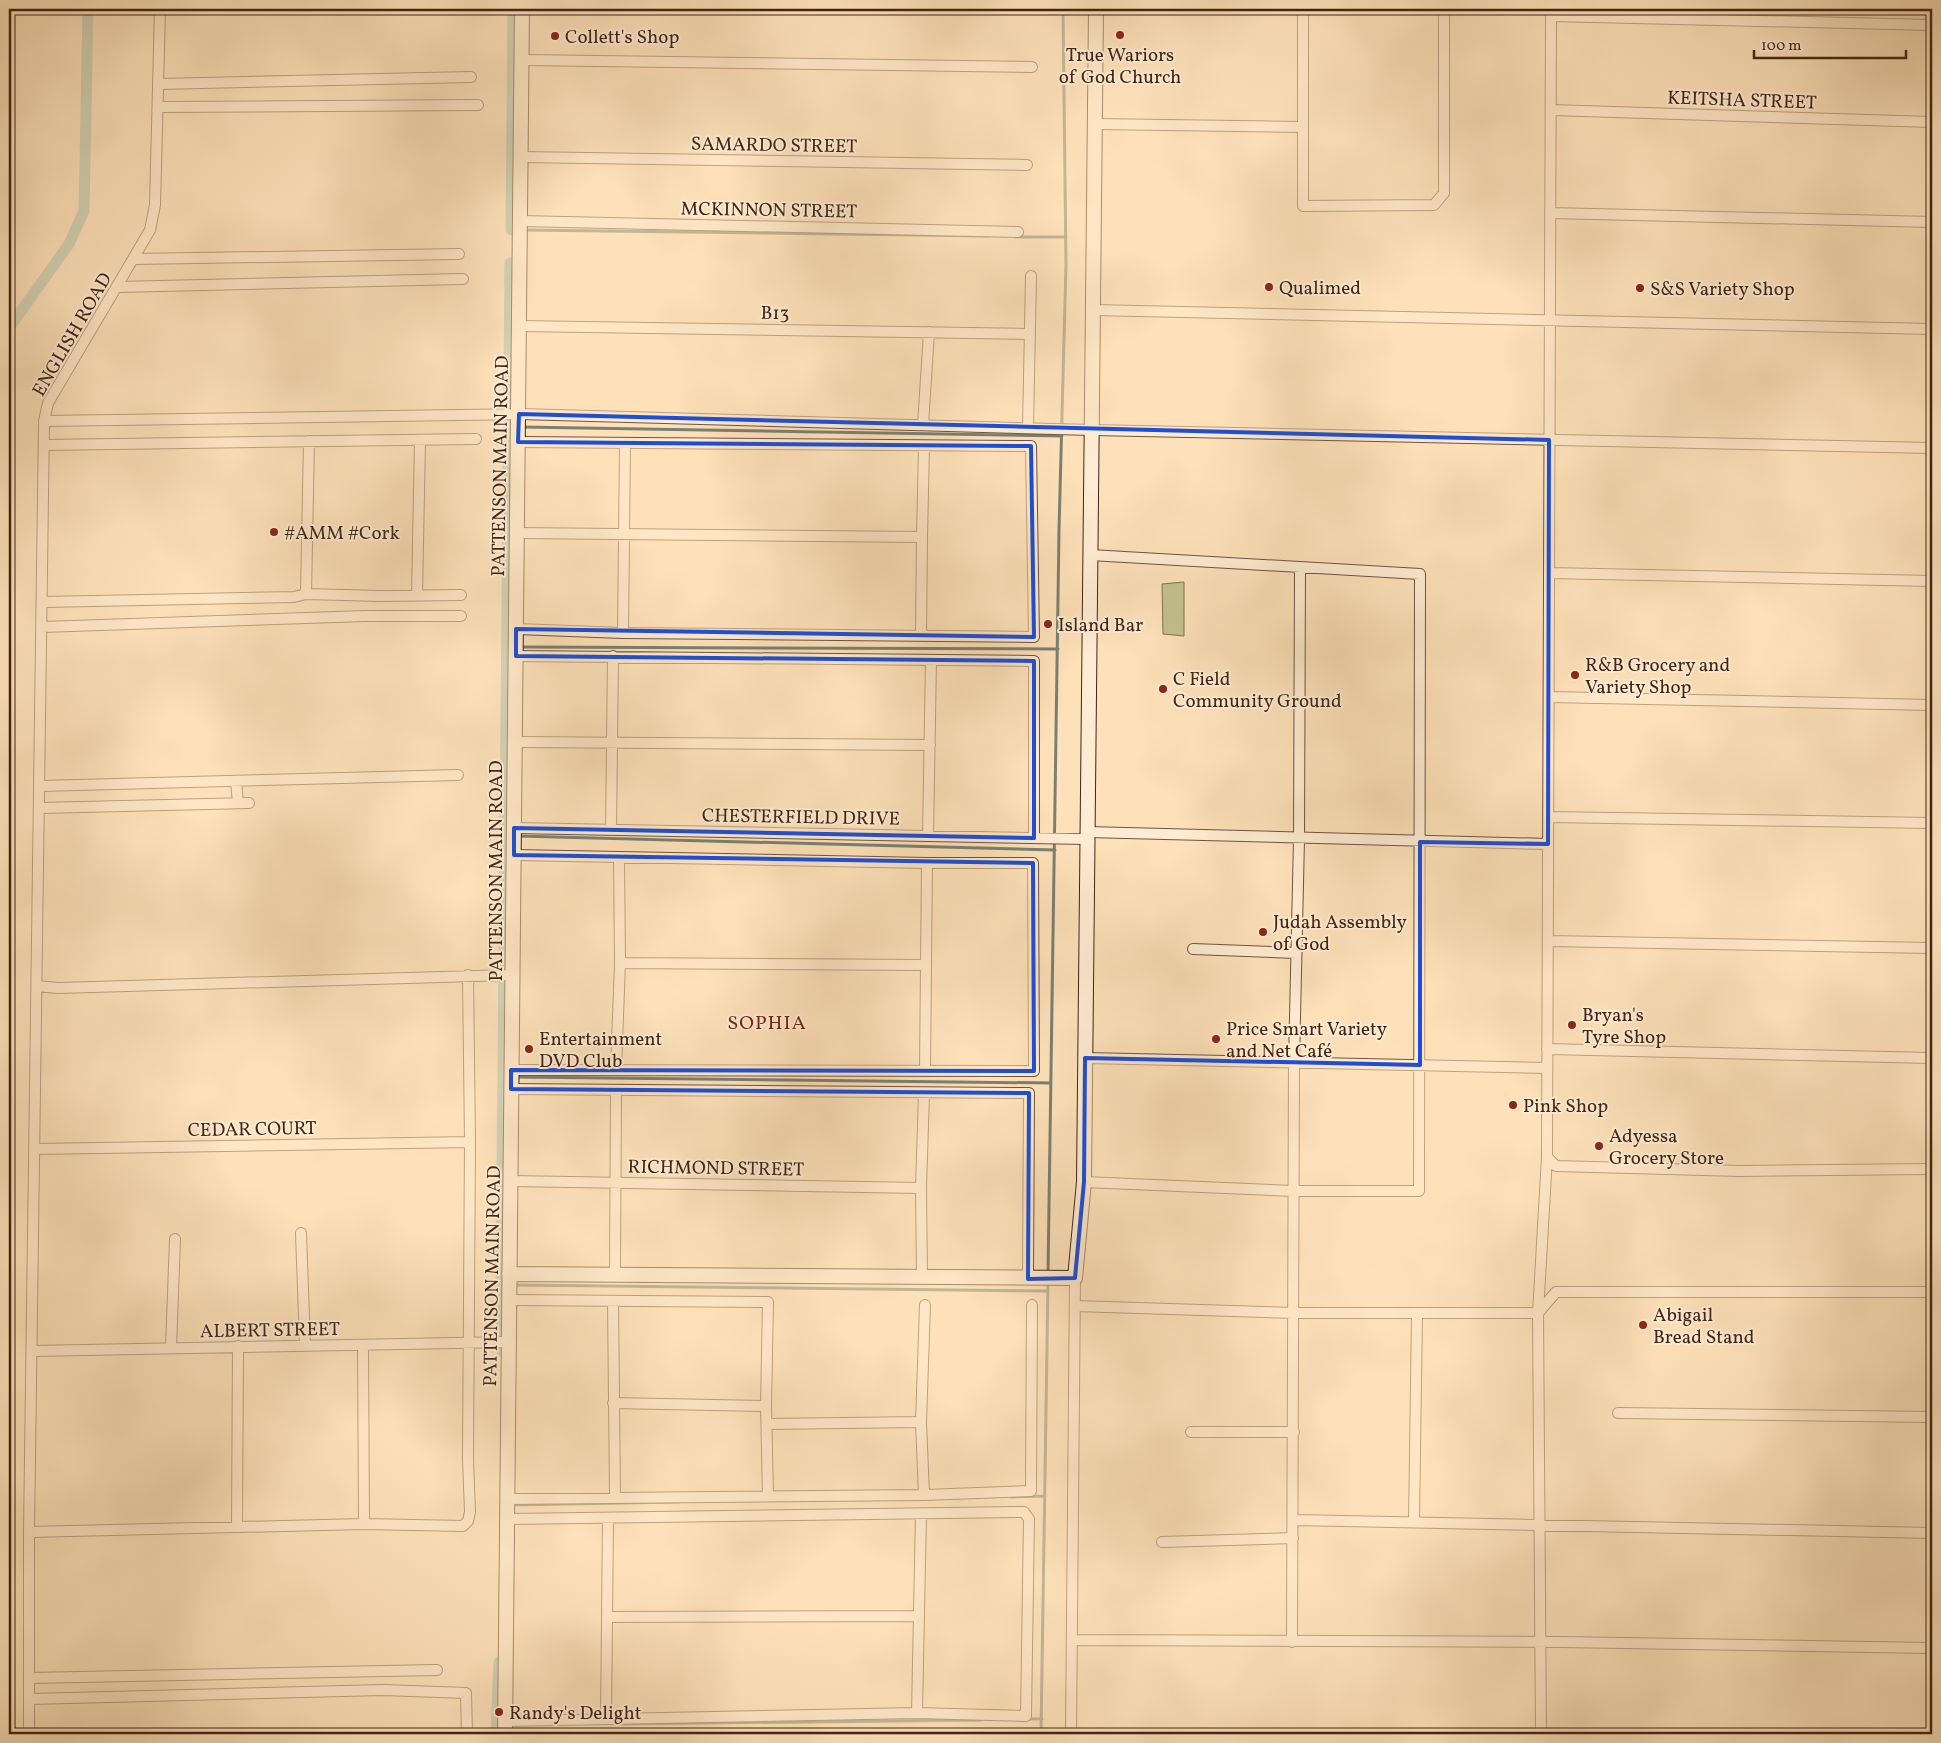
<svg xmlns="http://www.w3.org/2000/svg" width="1941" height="1743" viewBox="0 0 1941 1743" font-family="Vollkorn,serif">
<rect width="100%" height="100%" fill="#fee1b9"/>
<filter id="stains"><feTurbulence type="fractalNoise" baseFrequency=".004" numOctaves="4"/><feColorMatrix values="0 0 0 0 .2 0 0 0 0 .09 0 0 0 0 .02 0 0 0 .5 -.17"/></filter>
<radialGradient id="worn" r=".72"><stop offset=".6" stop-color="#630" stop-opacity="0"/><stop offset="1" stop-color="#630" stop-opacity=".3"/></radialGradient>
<path fill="#c3c28d" stroke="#827352" d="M 1184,582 L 1184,636 L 1163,634 L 1162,584 Z"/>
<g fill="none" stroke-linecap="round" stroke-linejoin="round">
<path stroke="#7a8072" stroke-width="3" d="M 524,230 L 990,236
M 1016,237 L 1066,237
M 522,427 L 1062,436
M 521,647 L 1058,649
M 518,836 L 1055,850
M 514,1077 L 1051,1083
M 1048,1274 L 1059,530 L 1066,264 L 1063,9
M 514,1285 L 1048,1291
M 1011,1497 L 1045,1496
M 511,1505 L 679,1502
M 1027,1719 L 1042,1719
M 615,1724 L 981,1720
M 1041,1734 L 1048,1282"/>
<path stroke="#a0beae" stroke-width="11" d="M 511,230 L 513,9
M 9,328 L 69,244 L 84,211 L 88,9
M 502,1351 L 501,1285 L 510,263
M 496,1734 L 499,1662"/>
<g stroke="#705340" stroke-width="12">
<path id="street" d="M 1303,9 L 1303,206 L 1434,205 L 1444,193 L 1444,9
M 1551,16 L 1932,25
M 522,60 L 1032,67
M 158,84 L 471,77
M 158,107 L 478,105
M 1551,110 L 1932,122
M 1095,124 L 1303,127
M 521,157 L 1027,165
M 1550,213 L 1932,222
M 520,221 L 1018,232
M 134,259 L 459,254
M 118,287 L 463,279
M 1093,310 L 1932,329
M 519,326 L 1030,334
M 44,421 L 519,414 L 1092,430 L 1932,448
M 923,425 L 929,332
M 1028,428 L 1031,276
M 44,445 L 476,439
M 517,533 L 922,537 L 924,446
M 1549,573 L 1932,581
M 306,594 L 309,441
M 417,595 L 420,440
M 43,602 L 294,597 L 306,594 L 381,596 L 461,595
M 42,627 L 365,616 L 461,616
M 516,629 L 623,633 L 1034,637 L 1031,446 L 518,442
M 623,633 L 625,443
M 921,636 L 922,537
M 516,656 L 1034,661 L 1034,838
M 1549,697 L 1932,705
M 515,742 L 930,745
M 236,781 L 238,803
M 40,786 L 458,775
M 40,808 L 249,803
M 1548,817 L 1932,823
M 514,828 L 1087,839
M 611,830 L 613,656
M 1087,832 L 1548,844
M 928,836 L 931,660
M 1548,941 L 1932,948
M 1193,949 L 1296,953
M 620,963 L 925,965
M 37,986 L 58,988 L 514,975
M 1547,1049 L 1932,1058
M 1085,1058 L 1547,1068
M 925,1069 L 927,863
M 511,1070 L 1034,1071 L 1033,863 L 927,863 L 514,855
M 616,1070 L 620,963 L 619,857
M 511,1089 L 1029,1093 L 1028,1279
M 35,1149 L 470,1142
M 1547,1157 L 1556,1166 L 1740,1171 L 1932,1169
M 510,1181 L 921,1188
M 1084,1182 L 1294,1191 L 1419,1191 L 1420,574 L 1090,555
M 301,1233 L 305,1345
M 615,1274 L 616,1091
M 922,1277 L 921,1188 L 924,1093
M 509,1300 L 768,1302 L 766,1406 L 768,1496
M 613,1301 L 615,1497
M 1075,1306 L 1294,1313 L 1538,1313 L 1556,1292 L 1932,1292
M 363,1346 L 364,1524
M 171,1348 L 175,1239
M 32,1351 L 509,1342
M 613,1403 L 766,1406
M 1618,1413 L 1932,1417
M 767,1424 L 921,1422
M 1191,1432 L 1294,1432
M 924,1495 L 921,1422 L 925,1305
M 508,1499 L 924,1495 L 1031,1491 L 1032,1305
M 1294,1520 L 1932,1533
M 1414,1522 L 1417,1313
M 237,1527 L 238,1346
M 29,1532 L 364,1524 L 463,1526 L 468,1521 L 470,1512 L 468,1459 L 470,1142 L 468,975
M 1162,1542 L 1293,1538
M 607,1617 L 919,1616
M 1072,1640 L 1561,1642 L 1932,1648
M 1292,1642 L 1294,1062 L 1299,839 L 1300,568
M 29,1678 L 437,1670
M 30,1699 L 383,1690 L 466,1693 L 467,1734
M 917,1713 L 921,1514
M 606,1719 L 608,1518
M 505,1721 L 917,1713 L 1026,1716 L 1029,1519 L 1024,1512 L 507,1519
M 29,1734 L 29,1532 L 44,421 L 48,403 L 150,230 L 155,205 L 160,9
M 994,1734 L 1021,1734
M 1071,1734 L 1075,1278
M 1541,1734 L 1538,1313 L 1547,1157 L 1551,9"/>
</g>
<g stroke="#412418" stroke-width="16">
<path id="secondary" d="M 509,1274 L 1075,1278 L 1084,1182 L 1096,9
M 505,1734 L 522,9"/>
</g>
<use href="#street" stroke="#feecd2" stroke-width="10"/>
<use href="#secondary" stroke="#feecd2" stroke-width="14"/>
</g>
<path d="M0 0H1941V1743H0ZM 519,414 L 1549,440 L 1548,844 L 1420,842 L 1420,1065 L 1085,1058 L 1084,1182 L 1075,1278 L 1028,1279 L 1029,1093 L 511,1089 L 511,1070 L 1034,1071 L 1033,863 L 514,855 L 514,828 L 1034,838 L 1034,661 L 516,656 L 516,629 L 1034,637 L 1031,446 L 518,442 Z" fill="#fee1b9" fill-opacity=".55" fill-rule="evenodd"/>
<path fill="none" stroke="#1d4ed8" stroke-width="4" stroke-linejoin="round" d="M 519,414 L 1549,440 L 1548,844 L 1420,842 L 1420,1065 L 1085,1058 L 1084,1182 L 1075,1278 L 1028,1279 L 1029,1093 L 511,1089 L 511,1070 L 1034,1071 L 1033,863 L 514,855 L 514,828 L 1034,838 L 1034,661 L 516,656 L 516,629 L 1034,637 L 1031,446 L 518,442 Z"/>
<g fill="#8f2418" stroke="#feecd2" stroke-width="2">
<circle cx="1120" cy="35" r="5"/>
<circle cx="555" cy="36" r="5"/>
<circle cx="1269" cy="287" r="5"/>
<circle cx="1640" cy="288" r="5"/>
<circle cx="274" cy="532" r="5"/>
<circle cx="1048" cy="624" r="5"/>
<circle cx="1575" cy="675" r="5"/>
<circle cx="1163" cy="689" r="5"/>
<circle cx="1263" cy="932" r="5"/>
<circle cx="1572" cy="1025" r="5"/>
<circle cx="1216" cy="1039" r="5"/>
<circle cx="529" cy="1049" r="5"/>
<circle cx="1513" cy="1105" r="5"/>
<circle cx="1599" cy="1146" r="5"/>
<circle cx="1643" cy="1325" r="5"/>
<circle cx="499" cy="1712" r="5"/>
</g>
<g text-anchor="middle" stroke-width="4" stroke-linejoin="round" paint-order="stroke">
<g font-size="19" fill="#412418" stroke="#feecd2" text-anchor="start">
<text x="565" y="43">Collett's Shop</text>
<text x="1120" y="61" text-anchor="middle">True Wariors<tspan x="1120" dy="22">of God Church</tspan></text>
<text x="1279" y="294">Qualimed</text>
<text x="1650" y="295">S&amp;S Variety Shop</text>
<text x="284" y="539">#AMM #Cork</text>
<text x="1058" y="631">Island Bar</text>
<text x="1585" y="671">R&amp;B Grocery and<tspan x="1585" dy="22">Variety Shop</tspan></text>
<text x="1173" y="685">C Field<tspan x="1173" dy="22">Community Ground</tspan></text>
<text x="1273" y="928">Judah Assembly<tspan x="1273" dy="22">of God</tspan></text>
<text x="1582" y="1021">Bryan's<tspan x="1582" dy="22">Tyre Shop</tspan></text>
<text x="1226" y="1035">Price Smart Variety<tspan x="1226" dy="22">and Net Café</tspan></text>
<text x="539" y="1045">Entertainment<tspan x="539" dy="22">DVD Club</tspan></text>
<text x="1523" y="1112">Pink Shop</text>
<text x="1609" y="1142">Adyessa<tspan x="1609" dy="22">Grocery Store</tspan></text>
<text x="1653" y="1321">Abigail<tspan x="1653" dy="22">Bread Stand</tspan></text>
<text x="509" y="1719">Randy's Delight</text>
</g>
<g font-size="19" fill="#412418" stroke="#feecd2">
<text transform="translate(1742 99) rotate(2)" y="7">KEITSHA STREET</text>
<text transform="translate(774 144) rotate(1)" y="7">SAMARDO STREET</text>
<text transform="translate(769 209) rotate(1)" y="7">MCKINNON STREET</text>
<text transform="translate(775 312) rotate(1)" y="7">B13</text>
<text transform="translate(71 334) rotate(-60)" y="7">ENGLISH ROAD</text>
<text transform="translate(499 466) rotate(-89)" y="7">PATTENSON MAIN ROAD</text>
<text transform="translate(801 816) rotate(1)" y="7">CHESTERFIELD DRIVE</text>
<text transform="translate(495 871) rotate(-90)" y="7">PATTENSON MAIN ROAD</text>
<text transform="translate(252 1128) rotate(-1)" y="7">CEDAR COURT</text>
<text transform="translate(716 1167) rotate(1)" y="7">RICHMOND STREET</text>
<text transform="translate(491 1276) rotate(-89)" y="7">PATTENSON MAIN ROAD</text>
<text transform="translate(270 1329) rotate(-1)" y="7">ALBERT STREET</text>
</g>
<g font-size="20" letter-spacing="1" fill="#7a1f14" stroke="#feecd2">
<text x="767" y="1029">SOPHIA</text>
</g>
</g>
<rect width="1941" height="1743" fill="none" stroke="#fee1b9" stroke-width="30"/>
<rect x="10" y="10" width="1921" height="1723" fill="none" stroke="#412418" stroke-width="2.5"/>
<rect x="15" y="15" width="1911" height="1713" fill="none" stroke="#412418"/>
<path d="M1754 50v8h152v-8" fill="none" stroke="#412418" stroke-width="2.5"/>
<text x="1761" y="50" font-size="15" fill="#412418" stroke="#feecd2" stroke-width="4" paint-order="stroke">100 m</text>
<rect width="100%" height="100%" filter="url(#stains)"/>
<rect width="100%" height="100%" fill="url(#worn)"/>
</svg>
